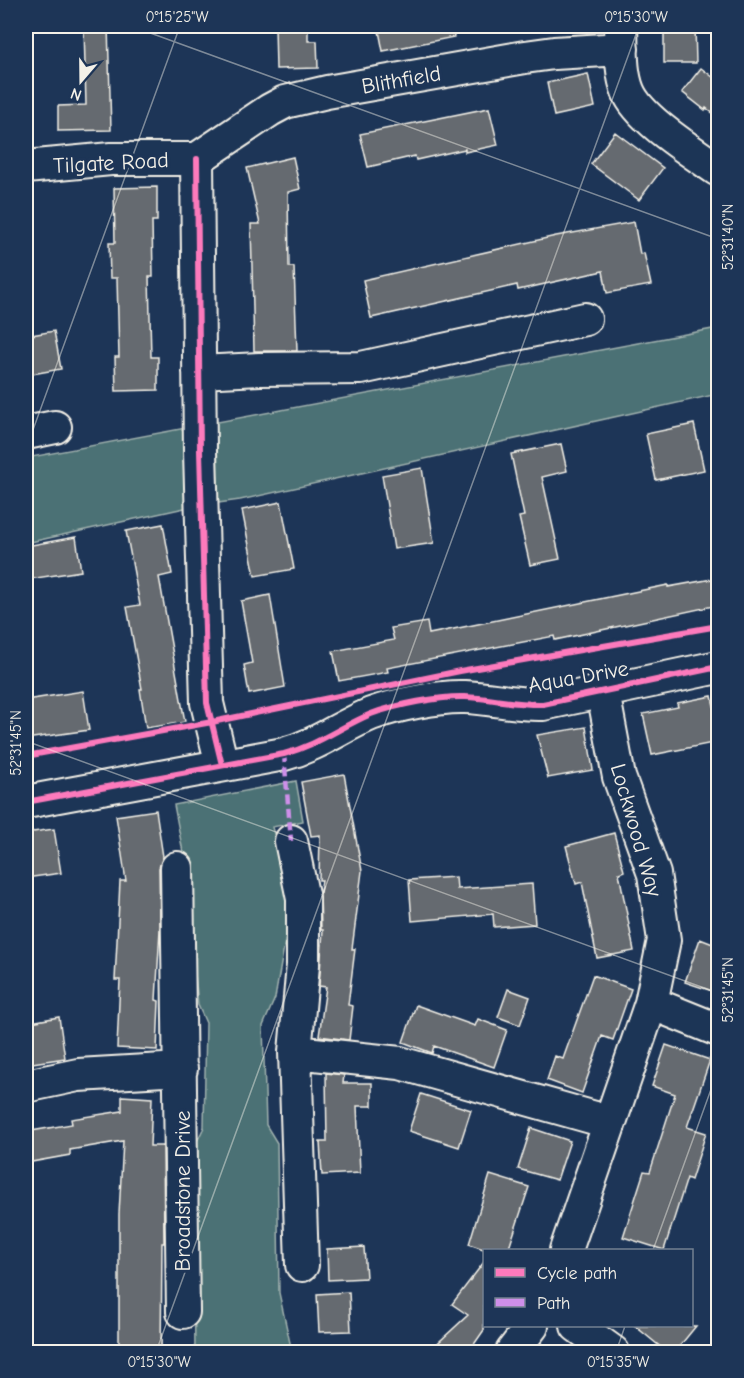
<svg xmlns="http://www.w3.org/2000/svg" width="744" height="1378" viewBox="0 0 744 1378" font-family="'Comic Neue',sans-serif">
<rect width="100%" height="100%" fill="#1d3557"/>
<filter id="ink" filterUnits="userSpaceOnUse"><feTurbulence type="fractalNoise" baseFrequency=".0167" numOctaves="2"/><feDisplacementMap in="SourceGraphic" scale="12" xChannelSelector="R" yChannelSelector="G"/><feConvolveMatrix kernelMatrix="1 2 1 2 8 2 1 2 1" color-interpolation-filters="sRGB"/></filter>
<g filter="url(#ink)">
<path fill="#4b7174" stroke="#a0b1ae" stroke-width="1.5" d="M 718,328 L 718,394 L 240,500 L 189,507 L 26,543 L 26,458 Z
M 296,781 L 303,821 L 272,827 L 292,901 L 275,998 L 263,1026 L 266,1125 L 277,1143 L 279,1293 L 292,1352 L 195,1352 L 193,1150 L 204,1127 L 206,1023 L 198,1005 L 184,857 L 174,805 Z"/>
<path fill="#656a70" stroke="#f4f1e8" stroke-width="1.5" d="M 84,26 L 108,26 L 111,130 L 58,131 L 58,106 L 86,105 Z
M 275,26 L 308,26 L 308,41 L 317,41 L 318,68 L 276,69 Z
M 378,26 L 453,26 L 454,37 L 383,51 Z
M 664,26 L 695,26 L 696,63 L 664,63 Z
M 701,68 L 718,81 L 718,117 L 706,108 L 705,110 L 682,92 Z
M 588,74 L 595,107 L 554,116 L 547,83 Z
M 489,108 L 498,145 L 465,152 L 465,149 L 416,160 L 415,156 L 368,167 L 360,134 Z
M 615,132 L 663,168 L 639,200 L 591,164 Z
M 293,157 L 300,189 L 288,192 L 289,267 L 294,267 L 297,351 L 254,351 L 251,224 L 260,224 L 247,168 Z
M 157,187 L 157,221 L 152,221 L 153,277 L 149,277 L 151,357 L 158,357 L 158,390 L 116,391 L 115,357 L 119,357 L 117,278 L 110,278 L 109,243 L 115,243 L 114,188 Z
M 634,222 L 640,254 L 644,253 L 651,285 L 607,293 L 603,271 L 518,290 L 517,285 L 371,318 L 363,280 L 556,236 Z
M 54,331 L 61,369 L 26,375 L 26,336 Z
M 694,424 L 704,470 L 656,480 L 646,434 Z
M 561,444 L 567,471 L 542,477 L 560,559 L 530,565 L 519,517 L 524,516 L 511,454 Z
M 422,468 L 434,543 L 394,549 L 382,475 Z
M 281,502 L 294,569 L 255,576 L 242,510 Z
M 163,524 L 172,574 L 159,577 L 185,722 L 146,728 L 140,689 L 142,689 L 127,607 L 140,605 L 126,531 Z
M 76,537 L 81,571 L 30,579 L 26,546 Z
M 718,578 L 718,605 L 555,640 L 554,636 L 387,668 L 388,672 L 339,681 L 333,651 L 394,640 L 391,628 L 427,622 L 429,634 L 668,585 L 668,587 Z
M 270,595 L 285,687 L 249,694 L 244,665 L 252,663 L 241,601 Z
M 83,691 L 89,730 L 26,739 L 26,700 Z
M 712,696 L 718,727 L 718,742 L 652,755 L 643,714 L 678,707 L 677,703 Z
M 586,727 L 593,770 L 548,778 L 537,735 Z
M 344,774 L 362,871 L 352,949 L 355,949 L 348,1005 L 353,1006 L 349,1040 L 319,1036 L 326,987 L 319,986 L 323,930 L 321,930 L 320,893 L 322,880 L 319,880 L 320,835 L 311,836 L 301,782 Z
M 156,810 L 163,857 L 159,868 L 160,929 L 156,1000 L 159,1001 L 157,1050 L 117,1048 L 120,980 L 115,980 L 118,922 L 120,881 L 126,881 L 116,816 Z
M 54,829 L 61,873 L 26,878 L 26,833 Z
M 614,833 L 624,871 L 619,873 L 634,951 L 597,958 L 582,882 L 576,884 L 566,846 Z
M 456,877 L 457,889 L 532,884 L 535,924 L 494,927 L 493,914 L 412,921 L 409,880 Z
M 700,939 L 718,946 L 718,993 L 685,982 Z
M 593,975 L 631,989 L 613,1040 L 602,1036 L 582,1093 L 547,1080 L 555,1056 L 563,1059 Z
M 508,989 L 530,997 L 520,1025 L 498,1017 Z
M 416,1005 L 475,1026 L 478,1019 L 507,1030 L 494,1067 L 434,1046 L 432,1053 L 403,1042 Z
M 59,1017 L 65,1058 L 26,1064 L 26,1023 Z
M 666,1045 L 710,1060 L 687,1127 L 706,1133 L 691,1180 L 687,1178 L 664,1250 L 623,1237 L 644,1171 L 650,1172 L 675,1094 L 652,1086 Z
M 326,1073 L 344,1075 L 343,1083 L 372,1083 L 372,1106 L 357,1106 L 360,1173 L 322,1175 L 320,1142 L 327,1142 Z
M 421,1094 L 471,1110 L 459,1147 L 409,1131 Z
M 122,1096 L 152,1098 L 150,1146 L 163,1146 L 164,1243 L 162,1243 L 161,1353 L 119,1353 L 119,1214 L 123,1141 L 70,1150 L 70,1155 L 26,1163 L 26,1132 L 72,1124 L 71,1119 L 122,1111 Z
M 531,1128 L 570,1141 L 557,1180 L 518,1169 Z
M 490,1175 L 529,1187 L 508,1251 L 489,1251 L 469,1244 Z
M 364,1247 L 366,1278 L 328,1280 L 327,1249 Z
M 484,1262 L 484,1330 L 468,1353 L 427,1353 L 468,1315 L 452,1304 Z
M 349,1292 L 351,1331 L 319,1332 L 317,1294 Z
M 635,1326 L 696,1326 L 674,1353 L 668,1353 Z"/>
<g fill="none" stroke-linecap="round" stroke-linejoin="round">
<g stroke="#f4f1e8" stroke-width="36">
<path id="minor" d="M 621,26 C 622,46 620,71 628,91 C 639,119 693,152 718,170
M 197,159 L 200,451 L 207,703 L 222,765
M 197,159 L 270,110 L 285,102 L 327,92 L 525,57 L 554,53 L 622,49
M 26,167 L 111,159 L 197,159
M 199,372 L 260,369 L 361,368 L 585,319
M 26,433 L 55,427
M 26,802 L 284,754 C 318,745 340,727 371,714 C 395,705 440,696 465,697 C 491,698 516,705 543,704 L 718,667
M 291,841 L 303,899 L 303,965 L 295,1052 L 302,1265
M 177,868 L 183,1312
M 651,1003 L 718,1030
M 295,1052 L 400,1063 L 609,1122
M 26,1086 L 78,1075 L 181,1069
M 566,1250 L 651,1003 L 664,940 L 654,874 L 619,777 L 603,692
M 577,1326 L 613,1352
M 512,1352 L 532,1326"/>
</g>
<use href="#minor" stroke="#1d3557" stroke-width="32"/>
<path stroke="#ce8fe9" stroke-width="4.5" stroke-dasharray="9 4.5" stroke-linecap="butt" d="M 284,754 L 291,841"/>
<g stroke="#1d3557" stroke-width="10">
<path id="cycleway" d="M 197,159 L 200,451 L 207,703 L 222,765
M 26,756 L 212,722 L 460,671 L 718,626
M 26,802 L 284,754 C 318,745 340,727 371,714 C 395,705 440,696 465,697 C 491,698 516,705 543,704 L 718,667"/>
</g>
<use href="#cycleway" stroke="#fd7abc" stroke-width="6"/>
</g>
</g>
<path fill="none" stroke="#f4f1e8" stroke-width="1.5" stroke-opacity="0.45" d="M 131,26 L 718,239M 26,449 L 180,26M 26,741 L 718,993M 653,1250 L 718,1070M 156,1352 L 639,26M 616,1352 L 625,1326"/>
<g text-anchor="middle" stroke-width="6" stroke-linejoin="round" paint-order="stroke">
<g font-size="22" fill="#f4f1e8" stroke="#1d3557">
<text transform="translate(401 79) rotate(-10)" y="8">Blithfield</text>
<text transform="translate(111 162) rotate(-3)" y="8">Tilgate Road</text>
<text transform="translate(578 676) rotate(-10)" y="8">Aqua Drive</text>
<text transform="translate(637 830) rotate(74)" y="8">Lockwood Way</text>
<text transform="translate(182 1191) rotate(-90)" y="8">Broadstone Drive</text>
</g>
</g>
<rect width="744" height="1378" fill="none" stroke="#1d3557" stroke-width="66"/>
<rect x="483" y="1249" width="210" height="78" fill="#1d3557" stroke="#738091" stroke-width="1.5"/>
<rect x="495" y="1268" width="30" height="9" fill="#fd7abc" stroke="#738091" stroke-width="1.5"/>
<text x="537" y="1279" font-size="18" fill="#f4f1e8">Cycle path</text>
<rect x="495" y="1298" width="30" height="9" fill="#ce8fe9" stroke="#738091" stroke-width="1.5"/>
<text x="537" y="1309" font-size="18" fill="#f4f1e8">Path</text>
<g transform="translate(81 81) rotate(200)" stroke="#1d3557" stroke-width="4.5" paint-order="stroke">
<path d="M0-4.5L10 22L0 15L-10 22Z" fill="#f4f1e8"/>
<text y="-9" font-size="16" font-weight="bold" text-anchor="middle" fill="#f4f1e8">N</text>
</g>
<rect x="33" y="33" width="678" height="1312" fill="none" stroke="#f4f1e8" stroke-width="2"/>
<g font-size="15" text-anchor="middle" fill="#f4f1e8">
<text x="177" y="22">0°15'25"W</text>
<text x="636" y="22">0°15'30"W</text>
<text transform="translate(728 237) rotate(-90)" y="5">52°31'40"N</text>
<text transform="translate(16 743) rotate(-90)" y="5">52°31'45"N</text>
<text transform="translate(728 990) rotate(-90)" y="5">52°31'45"N</text>
<text x="159" y="1367">0°15'30"W</text>
<text x="618" y="1367">0°15'35"W</text>
</g>
</svg>
